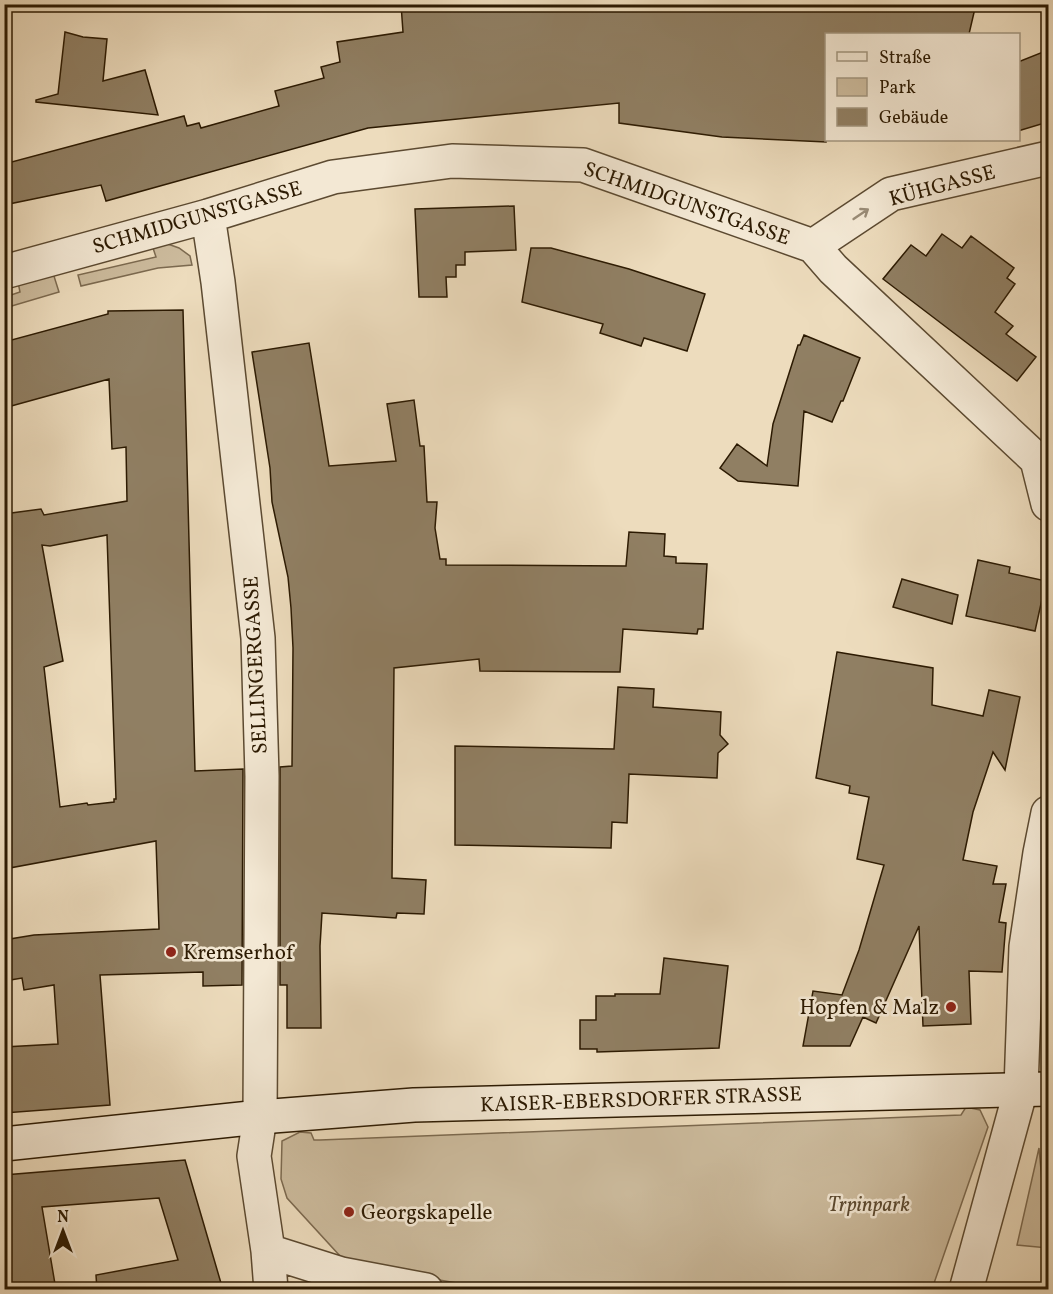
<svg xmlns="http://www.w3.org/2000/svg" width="1053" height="1294" viewBox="0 0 1053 1294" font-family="Vollkorn,serif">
<rect width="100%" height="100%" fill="#eddcbd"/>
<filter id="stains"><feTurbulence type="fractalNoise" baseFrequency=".00333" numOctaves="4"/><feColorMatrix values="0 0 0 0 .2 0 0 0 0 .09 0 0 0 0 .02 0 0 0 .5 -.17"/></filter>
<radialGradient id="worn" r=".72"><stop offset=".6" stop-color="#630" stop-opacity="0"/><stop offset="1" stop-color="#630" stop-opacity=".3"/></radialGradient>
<path fill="#ccbb9d" stroke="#7c6a50" stroke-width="1.5" d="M 165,243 L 179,248 L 190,256 L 192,265 L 158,268 L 81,286 L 78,275 L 156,257 L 152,245 Z
M 53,273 L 59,292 L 5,308 L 5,297 L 20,292 L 18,282 Z
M 966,1107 L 980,1110 L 988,1127 L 932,1289 L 490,1289 L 389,1271 L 341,1257 L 287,1198 L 281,1179 L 282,1141 L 300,1132 L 311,1133 L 314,1140 L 320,1140 L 961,1115 Z
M 1039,1148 L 1048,1248 L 1017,1245 Z"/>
<path fill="#907f63" stroke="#2c1a02" stroke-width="1.5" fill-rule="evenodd" d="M 401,4 L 861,4 L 860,8 L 933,8 L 934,4 L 976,4 L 969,34 L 826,34 L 826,142 L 722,137 L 619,123 L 619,103 L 368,128 L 106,201 L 101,185 L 4,205 L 4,164 L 184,116 L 187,126 L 199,123 L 201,128 L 279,106 L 275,91 L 324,78 L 321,67 L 340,62 L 337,42 L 403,32 Z
M 65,32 L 83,37 L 107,39 L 103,81 L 145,70 L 158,115 L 36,102 L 36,100 L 58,94 Z
M 1048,50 L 1048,122 L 1018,131 L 1018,62 Z
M 514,206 L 516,250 L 465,252 L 465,265 L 456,265 L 456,277 L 446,277 L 447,297 L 419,297 L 415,209 Z
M 942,234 L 962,248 L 971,236 L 1014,268 L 1007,278 L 1015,284 L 995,312 L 1013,326 L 1006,334 L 1036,357 L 1017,381 L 883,279 L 911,245 L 926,256 Z
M 531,248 L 551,248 L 629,269 L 705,294 L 687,351 L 644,338 L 641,346 L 600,333 L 603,324 L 522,302 Z
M 183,310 L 195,771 L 243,769 L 242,985 L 203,986 L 203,972 L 100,975 L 110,1105 L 4,1113 L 4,1047 L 58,1044 L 54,985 L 24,990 L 22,978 L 4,981 L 4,940 L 34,935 L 159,929 L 156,841 L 4,869 L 4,514 L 41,509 L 44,515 L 127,501 L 126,447 L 112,449 L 109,379 L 4,408 L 4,342 L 108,314 L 108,311 ZM 107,535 L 116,799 L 114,799 L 114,802 L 88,805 L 87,803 L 60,807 L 44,667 L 63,661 L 42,545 L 50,546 Z
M 804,335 L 860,358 L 843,401 L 841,401 L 832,422 L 804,411 L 798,486 L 738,481 L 720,468 L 737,444 L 767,466 L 773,424 L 798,345 L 800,345 Z
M 309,343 L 329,466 L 396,461 L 387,404 L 414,400 L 420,446 L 424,446 L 427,502 L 437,502 L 435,528 L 440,559 L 446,559 L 446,565 L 626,566 L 629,532 L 665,534 L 664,556 L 676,557 L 676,563 L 707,564 L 703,629 L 698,629 L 697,634 L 623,629 L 620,672 L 480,671 L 479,659 L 394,668 L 392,878 L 426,880 L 424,914 L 397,913 L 396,918 L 322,913 L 320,946 L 321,1028 L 287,1028 L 287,985 L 280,985 L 280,767 L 292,766 L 293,648 L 291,608 L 288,577 L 272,502 L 270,468 L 252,352 Z
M 978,560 L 1010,567 L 1009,573 L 1046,581 L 1035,631 L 966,616 Z
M 902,579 L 958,595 L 952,624 L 893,607 Z
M 837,652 L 933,668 L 932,705 L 983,716 L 989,690 L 1020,697 L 1005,770 L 993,752 L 973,812 L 963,860 L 997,866 L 993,884 L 1006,884 L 999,922 L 1006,923 L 1002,972 L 969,971 L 971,1024 L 923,1026 L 919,926 L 876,1023 L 863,1017 L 850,1046 L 803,1046 L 813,991 L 842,995 L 859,950 L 884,865 L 857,859 L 869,797 L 849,793 L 850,786 L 816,778 Z
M 618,687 L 654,689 L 653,707 L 721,712 L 720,735 L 728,744 L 718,753 L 717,778 L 629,774 L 627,823 L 612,822 L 611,848 L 455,845 L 455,746 L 614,749 Z
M 664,958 L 728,966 L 719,1048 L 597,1052 L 597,1049 L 580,1049 L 580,1020 L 596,1020 L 596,996 L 615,996 L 615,994 L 660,994 Z
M 185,1160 L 223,1290 L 97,1290 L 96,1275 L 178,1260 L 159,1198 L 42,1207 L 56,1290 L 4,1290 L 4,1175 Z"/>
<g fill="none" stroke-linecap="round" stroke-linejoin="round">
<g stroke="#5c4a31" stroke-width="36">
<path id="minor" d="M 208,216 L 218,282 L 258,638 L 262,776 L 260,1117 L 254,1156 L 268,1251 L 271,1290
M 813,246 L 891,194 L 1048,158
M 4,272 L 208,216 L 333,177 L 452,161 L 583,165 L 813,246 L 833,269 L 1037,460 L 1048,504
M 268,1251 L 341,1274 L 426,1290
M 966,1290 L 1021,1089 L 1026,947 L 1040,853 L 1048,813"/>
</g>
<g stroke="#2c1a02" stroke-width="36">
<path id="secondary" d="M 4,1144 L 260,1117 L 414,1105 L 1048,1089"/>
</g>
<use href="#minor" stroke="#f3e8d4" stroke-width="33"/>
<use href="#secondary" stroke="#f3e8d4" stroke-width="33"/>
</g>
<defs><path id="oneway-shaft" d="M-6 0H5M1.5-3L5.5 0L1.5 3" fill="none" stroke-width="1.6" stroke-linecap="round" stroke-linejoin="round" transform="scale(1.5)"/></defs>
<use stroke="#998b76" href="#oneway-shaft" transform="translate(861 214) rotate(-34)"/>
<g fill="#8f2418" stroke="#f3e8d4" stroke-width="2">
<circle cx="171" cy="952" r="6"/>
<circle cx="951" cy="1007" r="6"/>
<circle cx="349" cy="1212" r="6"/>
</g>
<g text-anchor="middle" stroke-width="5" stroke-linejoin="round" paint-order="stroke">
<g font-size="21" fill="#2c1a02" stroke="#f3e8d4">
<text transform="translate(942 185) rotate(-15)" y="7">KÜHGASSE</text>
<text transform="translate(687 203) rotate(19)" y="7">SCHMIDGUNSTGASSE</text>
<text transform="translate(197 217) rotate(-16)" y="7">SCHMIDGUNSTGASSE</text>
<text transform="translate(255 665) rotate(-93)" y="7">SELLINGERGASSE</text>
<text transform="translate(641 1099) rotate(-2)" y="7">KAISER-EBERSDORFER STRASSE</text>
</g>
<g font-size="21" fill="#2c1a02" stroke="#f3e8d4" text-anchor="start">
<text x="183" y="959">Kremserhof</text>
<text x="939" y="1014" text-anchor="end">Hopfen &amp; Malz</text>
<text x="361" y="1219">Georgskapelle</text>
</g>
<g font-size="21" font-style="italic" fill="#5c4a30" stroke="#f3e8d4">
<text x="869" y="1211">Trpinpark</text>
</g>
</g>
<rect width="1053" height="1294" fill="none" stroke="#eddcbd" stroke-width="24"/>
<rect x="6" y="6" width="1041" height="1282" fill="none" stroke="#2c1a02" stroke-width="3"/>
<rect x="12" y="12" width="1029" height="1270" fill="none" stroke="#2c1a02" stroke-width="1.5"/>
<rect x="825" y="33" width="195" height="108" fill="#f3e8d4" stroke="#a39680" stroke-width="1.5"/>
<rect x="837" y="52" width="30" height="9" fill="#f3e8d4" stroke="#a39680" stroke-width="1.5"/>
<text x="879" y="63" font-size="18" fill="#2c1a02">Straße</text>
<rect x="837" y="78" width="30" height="18" fill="#ccbb9d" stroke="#a39680" stroke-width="1.5"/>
<text x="879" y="93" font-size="18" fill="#2c1a02">Park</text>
<rect x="837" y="108" width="30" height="18" fill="#907f63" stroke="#a39680" stroke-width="1.5"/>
<text x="879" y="123" font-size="18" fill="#2c1a02">Gebäude</text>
<g transform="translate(63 1231)" stroke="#f3e8d4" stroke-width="4.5" paint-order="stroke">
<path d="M0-4.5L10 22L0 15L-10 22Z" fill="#2c1a02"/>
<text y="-9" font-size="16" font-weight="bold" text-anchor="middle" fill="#2c1a02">N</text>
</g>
<rect width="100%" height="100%" filter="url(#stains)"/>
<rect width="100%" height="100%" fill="url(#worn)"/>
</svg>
